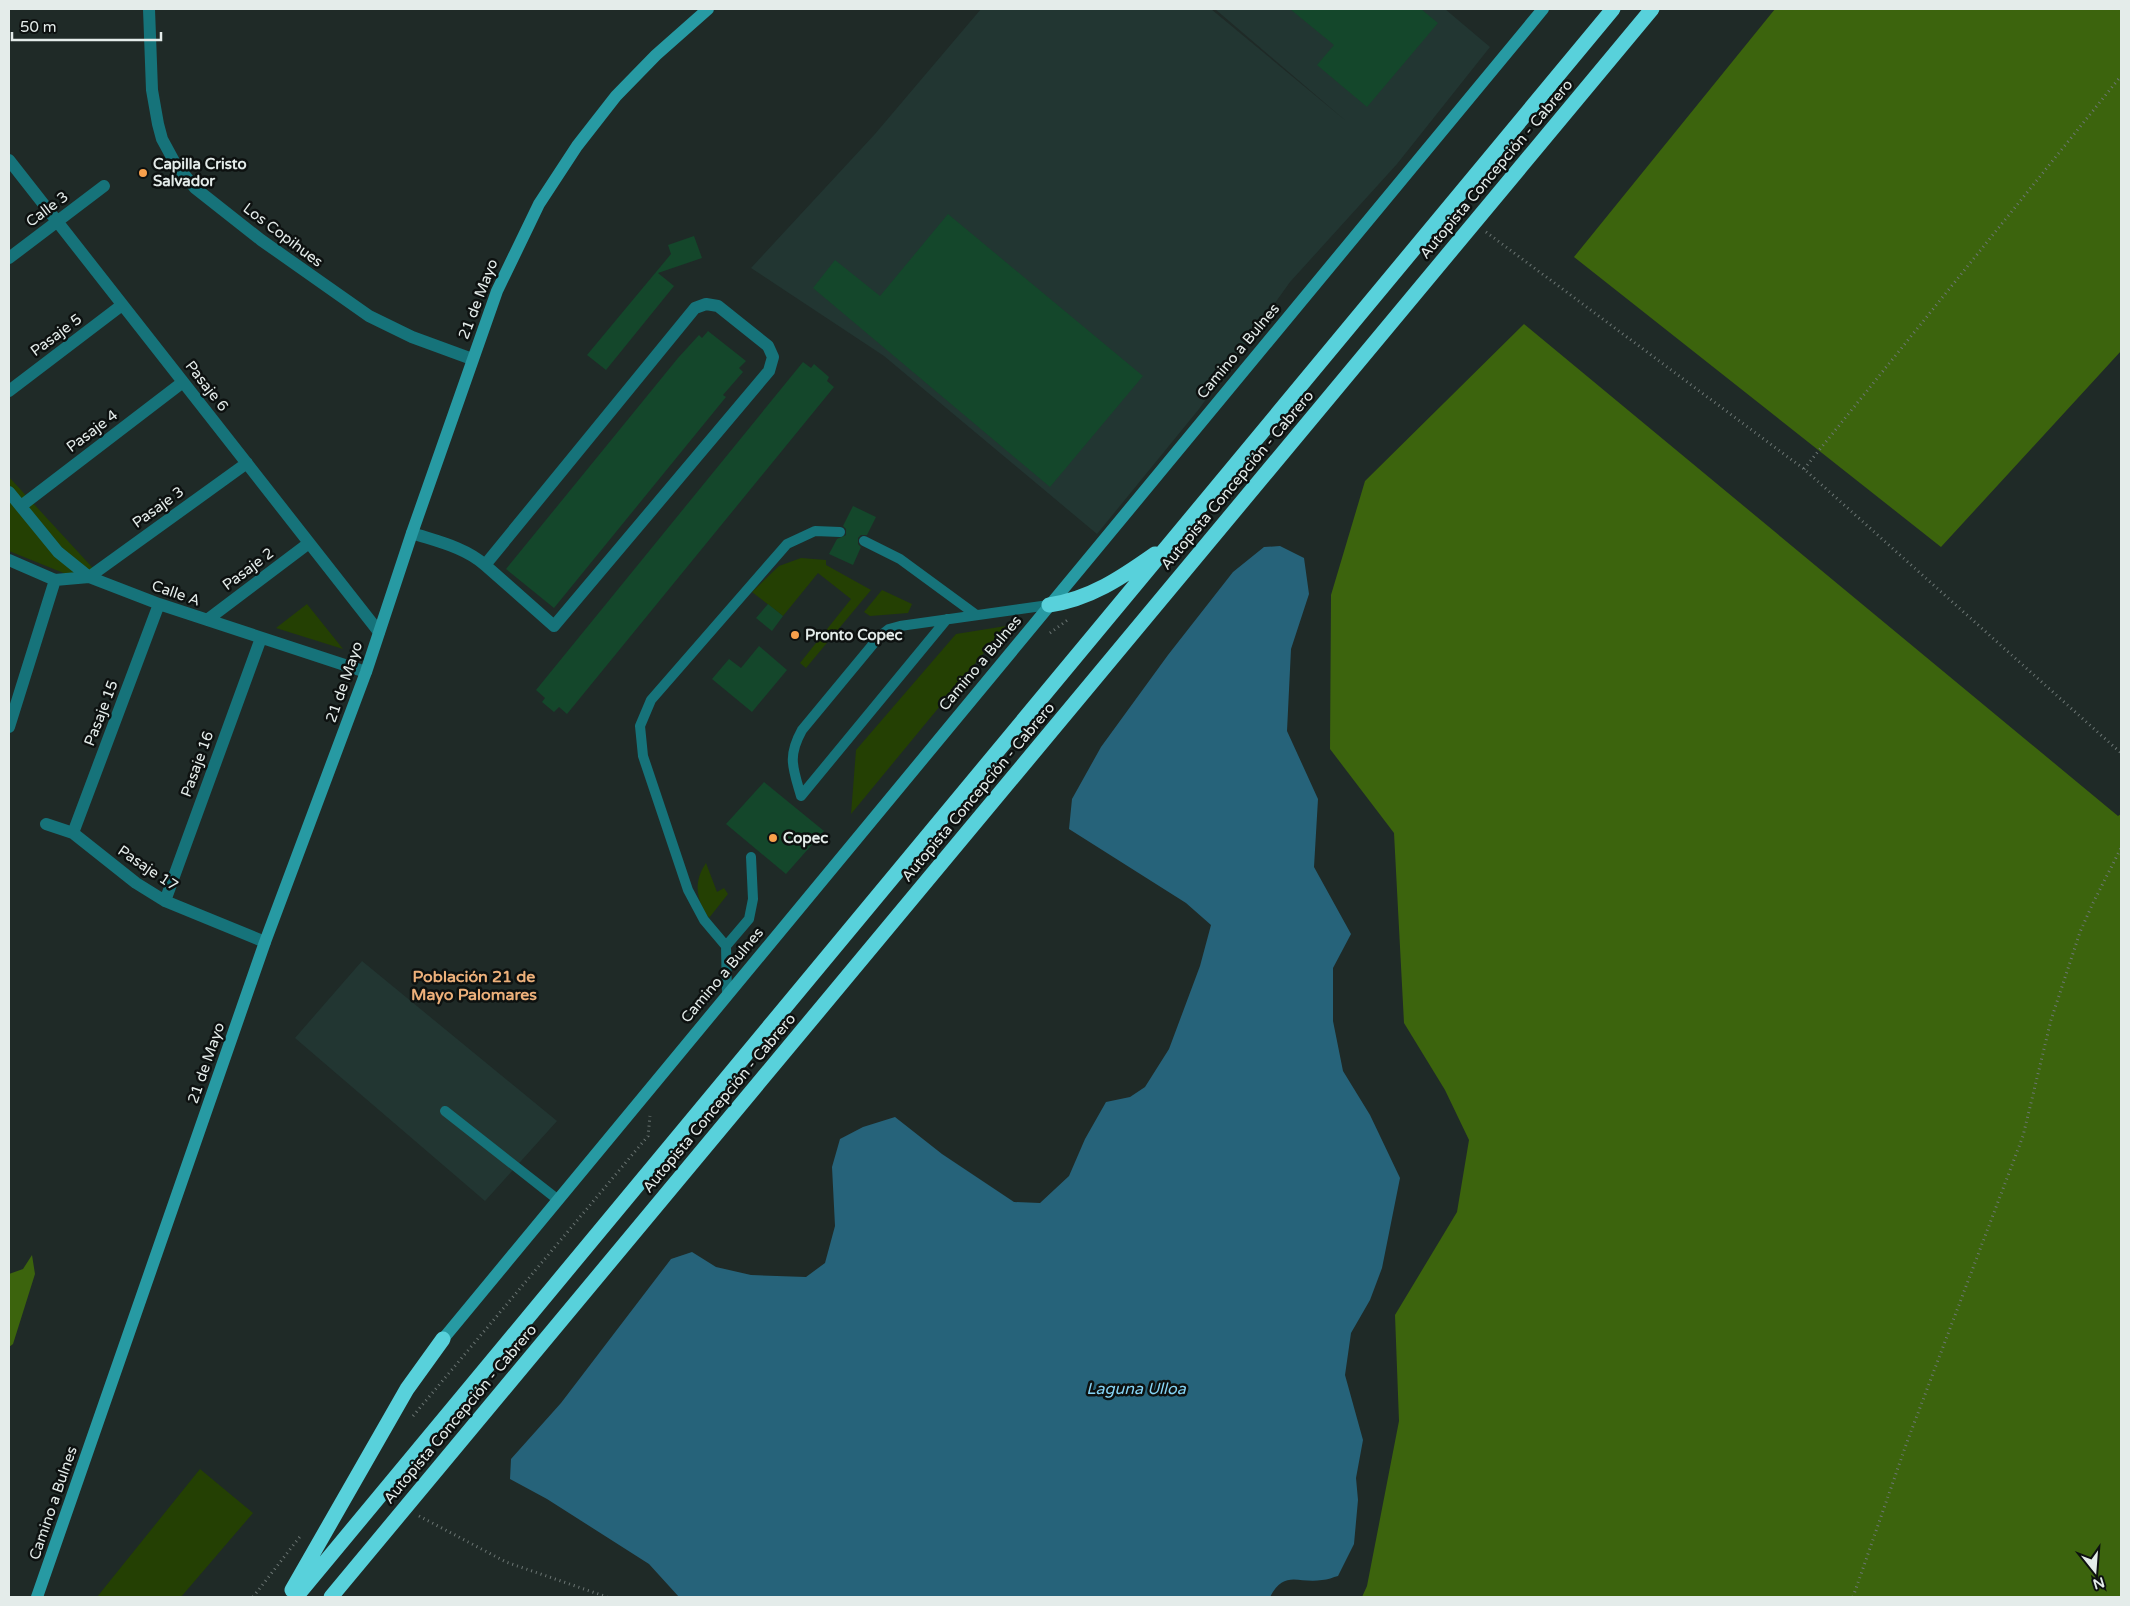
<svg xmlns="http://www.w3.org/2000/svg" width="2130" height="1606" viewBox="0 0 2130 1606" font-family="'Varela Round',sans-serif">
<rect width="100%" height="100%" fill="#1f2a27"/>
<path fill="#223632" d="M 981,9 L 1211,9 L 1346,121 L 1215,9 L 1445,9 L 1490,47 L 1397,164 L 1290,282 L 1199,409 L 1097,534 L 884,356 L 751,268 L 875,134 Z
M 362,961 L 557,1121 L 485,1201 L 295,1038 Z"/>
<path fill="#244003" d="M 9,477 L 102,578 L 71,576 L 9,551 Z
M 801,558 L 826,560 L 826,565 L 871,590 L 806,668 L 800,663 L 851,599 L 818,573 L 783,616 L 752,592 L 779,566 Z
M 882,590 L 912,604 L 908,613 L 870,616 L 864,612 Z
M 307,604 L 343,649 L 276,628 Z
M 1006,626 L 851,814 L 856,750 L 956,634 Z
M 706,863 L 717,892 L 724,888 L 728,894 L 709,918 C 696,900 693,882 706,863 Z
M 200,1469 L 253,1513 L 181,1597 L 97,1597 Z"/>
<path fill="#3c640d" d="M 1775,9 L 2121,9 L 2121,351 L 1941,547 L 1574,257 Z
M 1524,324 L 2118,816 L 2121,814 L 2121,1597 L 1362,1597 L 1367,1586 L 1399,1421 L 1395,1315 L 1457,1212 L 1469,1140 L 1445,1090 L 1404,1023 L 1394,833 L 1330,749 L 1331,595 L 1365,481 Z
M 32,1255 L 35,1274 L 13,1344 L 9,1347 L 9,1274 L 23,1269 Z"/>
<path fill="#26637a" d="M 1280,546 L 1304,558 L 1309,594 L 1291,649 L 1287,731 L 1318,799 L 1314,867 L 1351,934 L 1333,968 L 1333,1021 L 1343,1071 L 1370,1115 L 1400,1178 L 1382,1268 L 1370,1300 L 1351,1333 L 1345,1375 L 1363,1440 L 1356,1478 L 1358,1500 L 1354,1544 L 1338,1576 C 1333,1577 1328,1580 1322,1580 C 1298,1584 1285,1569 1270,1597 L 679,1597 L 649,1564 L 547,1499 L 510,1479 L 511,1459 L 561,1403 L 671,1259 L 692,1252 L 716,1267 L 751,1275 L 806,1277 L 825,1263 L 835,1226 L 832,1167 L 840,1139 L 863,1127 L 895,1117 L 942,1154 L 1014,1202 L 1040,1203 L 1069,1176 L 1085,1139 L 1106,1102 L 1130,1097 L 1145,1087 L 1169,1049 L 1200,966 L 1211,925 L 1186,903 L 1069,829 L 1072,799 L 1101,747 L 1168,655 L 1233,572 L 1264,547 Z"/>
<path fill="#14472b" d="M 1290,9 L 1421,9 L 1438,23 L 1367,107 L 1317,65 L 1334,45 Z
M 948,214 L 1143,376 L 1050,487 L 813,288 L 835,260 L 880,296 Z
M 694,236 L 702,258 L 658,273 L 674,286 L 606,370 L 587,355 L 671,254 L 668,245 Z
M 708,331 L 746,361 L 739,368 L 743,372 L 723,395 L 726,397 L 554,608 L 506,569 L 678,358 L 699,335 L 702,338 Z
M 803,362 L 811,368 L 814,364 L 829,377 L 827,381 L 834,387 L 567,714 L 559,707 L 554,712 L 542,702 L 545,698 L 536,690 Z
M 853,506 L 876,517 L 867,535 L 861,535 L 858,538 L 858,544 L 861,547 L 853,565 L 829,554 L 837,539 L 846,535 L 846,529 L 843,526 Z
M 768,604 L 783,616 L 772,631 L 756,618 Z
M 759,646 L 787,670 L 752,712 L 712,679 L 729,659 L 741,668 Z
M 764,782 L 824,831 L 786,874 L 726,824 Z"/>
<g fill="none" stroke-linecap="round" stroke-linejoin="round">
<path stroke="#6c7674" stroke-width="3" stroke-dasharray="1 4" stroke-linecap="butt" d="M 1486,232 L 1804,469 L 2121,753
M 1804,469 L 2121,76
M 1050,633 L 1069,619
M 413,1416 L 648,1136 L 650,1116
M 419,1516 L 506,1562 L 607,1597
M 253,1597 L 302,1534
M 1853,1597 L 1907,1442 L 2023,1136 L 2051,1020 L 2080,932 L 2093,903 L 2121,848"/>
<path stroke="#16737a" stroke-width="10" d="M 864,541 L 900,559 L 975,614
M 801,796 C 793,768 787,757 802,730 L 879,637 L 889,629 L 900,626 L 1049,605
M 801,796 L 947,619
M 726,946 L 749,919 L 753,899 L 751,857
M 727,994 L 726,946 L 704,920 L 688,890 L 643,756 L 640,726 L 651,700 L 787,544 L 815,531 L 840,532
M 445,1111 L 557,1199"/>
<path stroke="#16737a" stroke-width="12" d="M 149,9 L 152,90 L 158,124 L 162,139 L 175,163 L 195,188 L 261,240 L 369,316 L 412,337 L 472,359
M 9,160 L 379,632
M 9,258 L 104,186
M 9,391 L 122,305
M 9,492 L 58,552 L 89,577 L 159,604 L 366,672
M 21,506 L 183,382
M 412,533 C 436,541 465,547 485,565 L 554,626 L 769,371 L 773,357 L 768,346 L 718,306 L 706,304 L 695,308 L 485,565
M 9,560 L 55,580 L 89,577
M 89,577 L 247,463
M 207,620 L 309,543
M 9,727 L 55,580
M 46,824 L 73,833 L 136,883 L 165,901 L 265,942
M 73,833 L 159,604
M 165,901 L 261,638"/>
<path stroke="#279aa3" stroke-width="12" d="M 443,1339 L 1543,9
M 37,1597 L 265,942 L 366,672 L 412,533 L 497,291 L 539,204 L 577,146 L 616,96 L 656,55 L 708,9"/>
<path stroke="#58d1db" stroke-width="15" d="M 1049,605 C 1090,599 1121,578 1155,554
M 292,1590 L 407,1389 L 443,1339
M 296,1597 L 1613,9
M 331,1597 L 1652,9"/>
</g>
<g fill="#f8a04b" stroke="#0d1110" stroke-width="2">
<circle cx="143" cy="173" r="5"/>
<circle cx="795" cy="635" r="5"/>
<circle cx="773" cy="838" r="5"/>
</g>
<g text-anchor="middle" stroke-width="5" stroke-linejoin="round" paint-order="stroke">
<g font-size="15" font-weight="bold" fill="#e4ecea" stroke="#0d1110" text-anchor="start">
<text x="153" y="169">Capilla Cristo<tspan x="153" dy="17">Salvador</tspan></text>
<text x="805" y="640">Pronto Copec</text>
<text x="783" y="843">Copec</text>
</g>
<g font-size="15" fill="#e4ecea" stroke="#0d1110">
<text transform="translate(1496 169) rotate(-50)" y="5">Autopista Concepción - Cabrero</text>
<text transform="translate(47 209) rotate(-37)" y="5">Calle 3</text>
<text transform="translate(283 235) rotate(37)" y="5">Los Copihues</text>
<text transform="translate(478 299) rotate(-69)" y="5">21 de Mayo</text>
<text transform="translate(56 335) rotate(-37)" y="5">Pasaje 5</text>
<text transform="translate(1238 351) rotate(-50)" y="5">Camino a Bulnes</text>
<text transform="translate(207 386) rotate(52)" y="5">Pasaje 6</text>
<text transform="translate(92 431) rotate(-37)" y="5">Pasaje 4</text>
<text transform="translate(1237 480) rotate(-50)" y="5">Autopista Concepción - Cabrero</text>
<text transform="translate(158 507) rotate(-36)" y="5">Pasaje 3</text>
<text transform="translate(248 569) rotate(-37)" y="5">Pasaje 2</text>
<text transform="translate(176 593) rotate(19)" y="5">Calle A</text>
<text transform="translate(980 663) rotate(-50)" y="5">Camino a Bulnes</text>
<text transform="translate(344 682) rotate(-71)" y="5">21 de Mayo</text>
<text transform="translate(101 713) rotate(-69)" y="5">Pasaje 15</text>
<text transform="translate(197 764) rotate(-70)" y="5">Pasaje 16</text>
<text transform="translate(978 792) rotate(-50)" y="5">Autopista Concepción - Cabrero</text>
<text transform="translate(148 868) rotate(34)" y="5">Pasaje 17</text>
<text transform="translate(722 975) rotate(-50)" y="5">Camino a Bulnes</text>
<text transform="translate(206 1063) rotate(-71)" y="5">21 de Mayo</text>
<text transform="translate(719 1103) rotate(-50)" y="5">Autopista Concepción - Cabrero</text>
<text transform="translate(460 1414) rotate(-50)" y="5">Autopista Concepción - Cabrero</text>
<text transform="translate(53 1503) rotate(-71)" y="5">Camino a Bulnes</text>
</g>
<g font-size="16" font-weight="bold" fill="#edb07a" stroke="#0d1110">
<text x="474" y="982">Población 21 de<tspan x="474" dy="18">Mayo Palomares</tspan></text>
</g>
<g font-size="16" font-style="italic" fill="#86d5f6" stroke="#0d1110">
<text x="1136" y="1394">Laguna Ulloa</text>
</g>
</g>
<rect width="2130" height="1606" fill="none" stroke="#e4ecea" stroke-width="20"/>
<g transform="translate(2095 1571) rotate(163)" stroke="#0d1110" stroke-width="4" paint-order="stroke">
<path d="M0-4L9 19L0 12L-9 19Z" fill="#e4ecea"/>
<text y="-8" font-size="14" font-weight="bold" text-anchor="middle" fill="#e4ecea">N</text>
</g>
<path d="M12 32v8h149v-8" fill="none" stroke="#e4ecea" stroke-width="2.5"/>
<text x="20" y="32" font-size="15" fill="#e4ecea" stroke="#0d1110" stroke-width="4" paint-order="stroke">50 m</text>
</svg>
